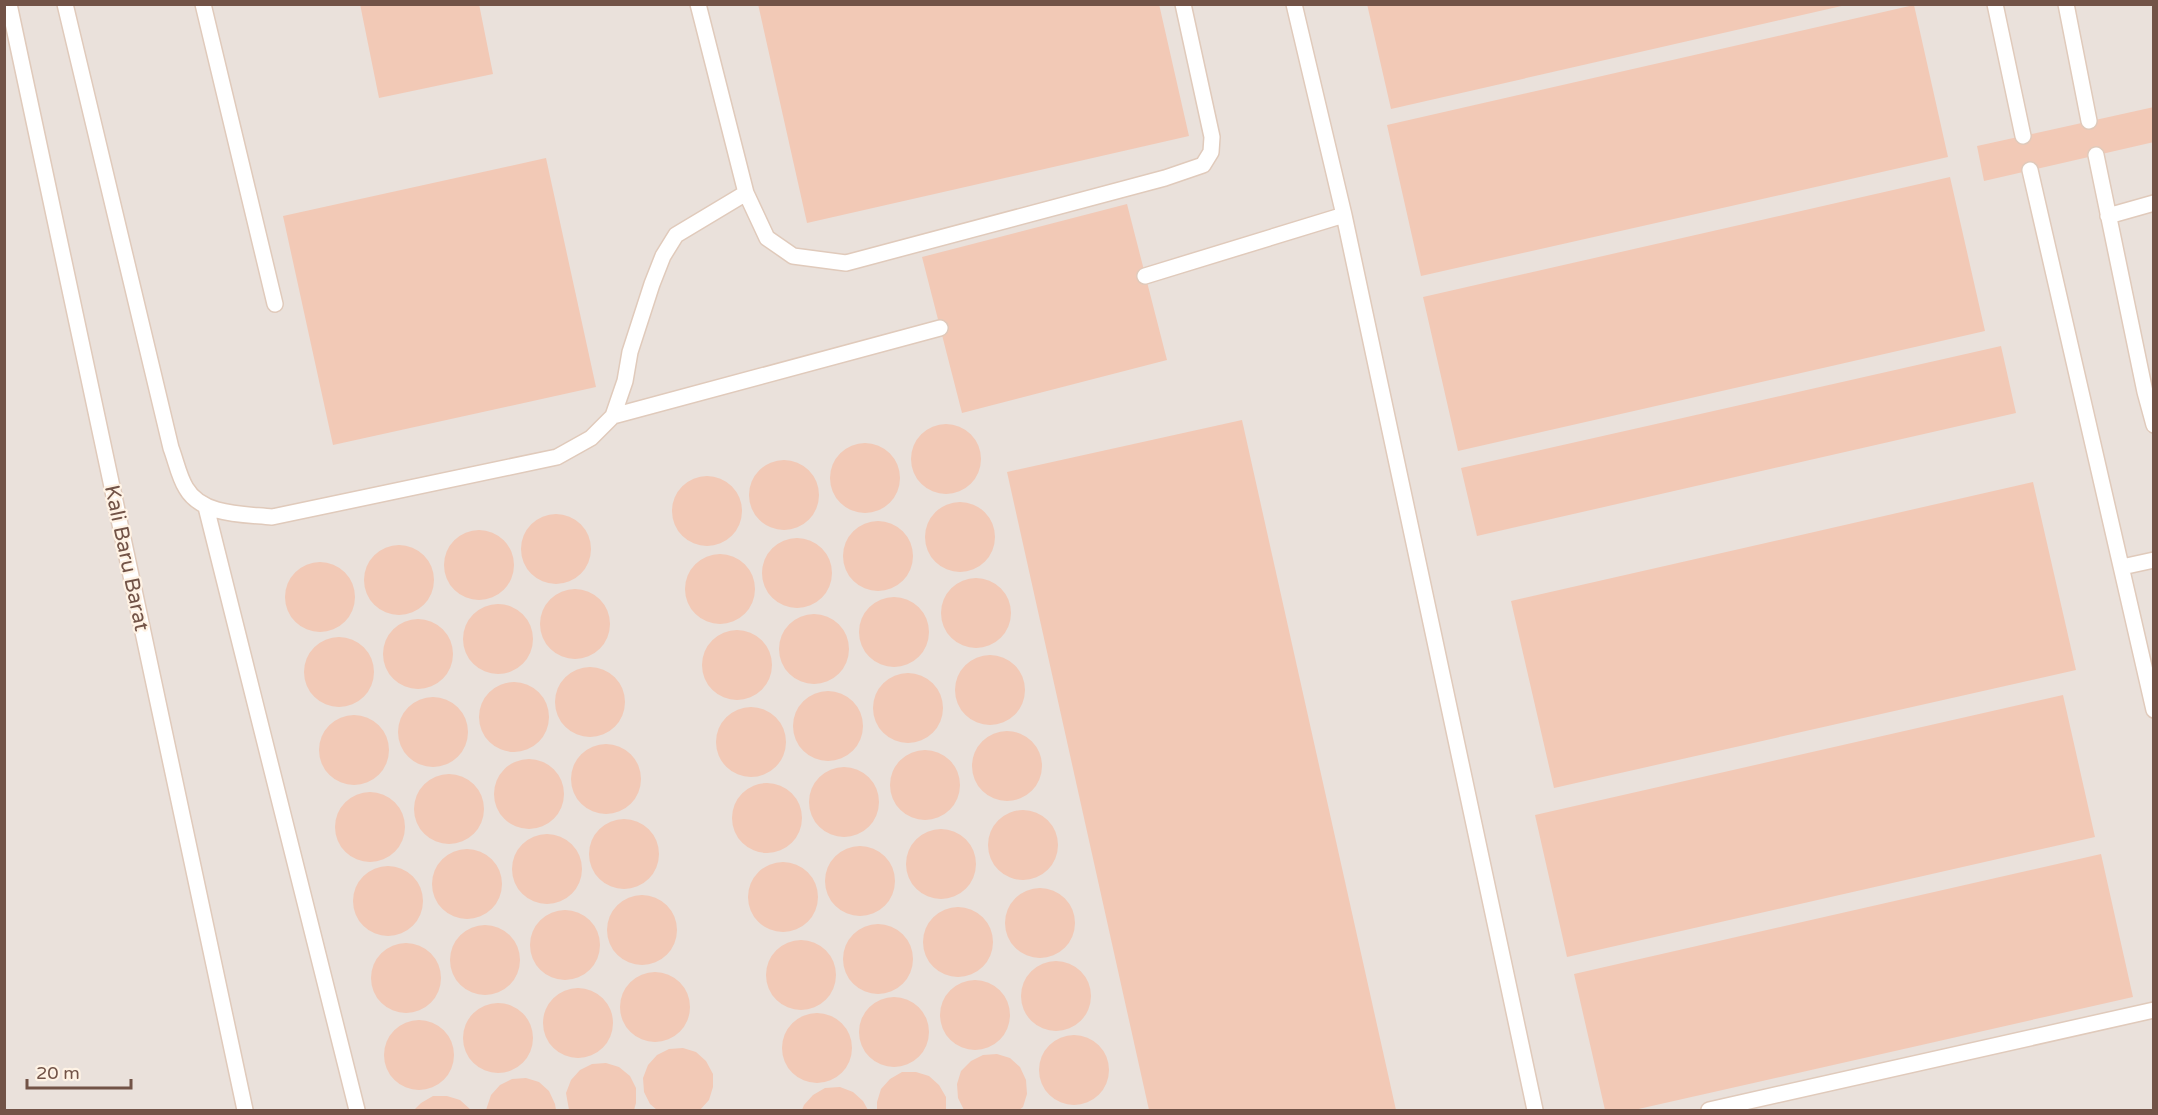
<svg xmlns="http://www.w3.org/2000/svg" width="2158" height="1115" viewBox="0 0 2158 1115" font-family="'Varela Round',sans-serif">
<rect width="100%" height="100%" fill="#fceedf"/>
<path fill="#eae1db" d="M 5,5 L 2153,5 L 2153,1110 L 5,1110 Z"/>
<path fill="#f2c9b6" d="M 360,4 L 479,4 L 493,74 L 379,98 Z
M 758,4 L 1159,4 L 1189,136 L 807,223 Z
M 1367,4 L 1845,4 L 1846,5 L 1391,109 Z
M 1914,5 L 1948,157 L 1421,276 L 1387,125 Z
M 2154,107 L 2154,142 L 1984,181 L 1977,146 Z
M 546,158 L 596,387 L 333,445 L 283,216 Z
M 1950,177 L 1985,331 L 1458,451 L 1423,297 Z
M 1127,204 L 1167,360 L 962,413 L 922,257 Z
M 2001,346 L 2016,413 L 1477,536 L 1461,468 Z
M 1242,420 L 1396,1110 L 1149,1110 L 1007,472 Z
M911 459a35 35 0 1 1 70 0a35 35 0 1 1-70 0Z
M830 478a35 35 0 1 1 70 0a35 35 0 1 1-70 0Z
M749 495a35 35 0 1 1 70 0a35 35 0 1 1-70 0Z
M672 511a35 35 0 1 1 70 0a35 35 0 1 1-70 0Z
M 2033,482 L 2076,670 L 1554,788 L 1511,601 Z
M925 537a35 35 0 1 1 70 0a35 35 0 1 1-70 0Z
M521 549a35 35 0 1 1 70 0a35 35 0 1 1-70 0Z
M843 556a35 35 0 1 1 70 0a35 35 0 1 1-70 0Z
M444 565a35 35 0 1 1 70 0a35 35 0 1 1-70 0Z
M762 573a35 35 0 1 1 70 0a35 35 0 1 1-70 0Z
M364 580a35 35 0 1 1 70 0a35 35 0 1 1-70 0Z
M685 589a35 35 0 1 1 70 0a35 35 0 1 1-70 0Z
M285 597a35 35 0 1 1 70 0a35 35 0 1 1-70 0Z
M941 613a35 35 0 1 1 70 0a35 35 0 1 1-70 0Z
M540 624a35 35 0 1 1 70 0a35 35 0 1 1-70 0Z
M859 632a35 35 0 1 1 70 0a35 35 0 1 1-70 0Z
M463 639a35 35 0 1 1 70 0a35 35 0 1 1-70 0Z
M779 649a35 35 0 1 1 70 0a35 35 0 1 1-70 0Z
M383 654a35 35 0 1 1 70 0a35 35 0 1 1-70 0Z
M702 665a35 35 0 1 1 70 0a35 35 0 1 1-70 0Z
M304 672a35 35 0 1 1 70 0a35 35 0 1 1-70 0Z
M955 690a35 35 0 1 1 70 0a35 35 0 1 1-70 0Z
M555 702a35 35 0 1 1 70 0a35 35 0 1 1-70 0Z
M873 708a35 35 0 1 1 70 0a35 35 0 1 1-70 0Z
M479 717a35 35 0 1 1 70 0a35 35 0 1 1-70 0Z
M793 726a35 35 0 1 1 70 0a35 35 0 1 1-70 0Z
M 2063,695 L 2095,837 L 1567,957 L 1535,815 Z
M398 732a35 35 0 1 1 70 0a35 35 0 1 1-70 0Z
M716 742a35 35 0 1 1 70 0a35 35 0 1 1-70 0Z
M319 750a35 35 0 1 1 70 0a35 35 0 1 1-70 0Z
M972 766a35 35 0 1 1 70 0a35 35 0 1 1-70 0Z
M571 779a35 35 0 1 1 70 0a35 35 0 1 1-70 0Z
M890 785a35 35 0 1 1 70 0a35 35 0 1 1-70 0Z
M494 794a35 35 0 1 1 70 0a35 35 0 1 1-70 0Z
M809 802a35 35 0 1 1 70 0a35 35 0 1 1-70 0Z
M414 809a35 35 0 1 1 70 0a35 35 0 1 1-70 0Z
M732 818a35 35 0 1 1 70 0a35 35 0 1 1-70 0Z
M335 827a35 35 0 1 1 70 0a35 35 0 1 1-70 0Z
M988 845a35 35 0 1 1 70 0a35 35 0 1 1-70 0Z
M589 854a35 35 0 1 1 70 0a35 35 0 1 1-70 0Z
M906 864a35 35 0 1 1 70 0a35 35 0 1 1-70 0Z
M512 869a35 35 0 1 1 70 0a35 35 0 1 1-70 0Z
M825 881a35 35 0 1 1 70 0a35 35 0 1 1-70 0Z
M432 884a35 35 0 1 1 70 0a35 35 0 1 1-70 0Z
M 2101,854 L 2133,997 L 1634,1110 L 1605,1110 L 1574,974 Z
M748 897a35 35 0 1 1 70 0a35 35 0 1 1-70 0Z
M353 901a35 35 0 1 1 70 0a35 35 0 1 1-70 0Z
M1005 923a35 35 0 1 1 70 0a35 35 0 1 1-70 0Z
M607 930a35 35 0 1 1 70 0a35 35 0 1 1-70 0Z
M923 942a35 35 0 1 1 70 0a35 35 0 1 1-70 0Z
M530 945a35 35 0 1 1 70 0a35 35 0 1 1-70 0Z
M843 959a35 35 0 1 1 70 0a35 35 0 1 1-70 0Z
M450 960a35 35 0 1 1 70 0a35 35 0 1 1-70 0Z
M766 975a35 35 0 1 1 70 0a35 35 0 1 1-70 0Z
M371 978a35 35 0 1 1 70 0a35 35 0 1 1-70 0Z
M1021 996a35 35 0 1 1 70 0a35 35 0 1 1-70 0Z
M620 1007a35 35 0 1 1 70 0a35 35 0 1 1-70 0Z
M940 1015a35 35 0 1 1 70 0a35 35 0 1 1-70 0Z
M543 1023a35 35 0 1 1 70 0a35 35 0 1 1-70 0Z
M859 1032a35 35 0 1 1 70 0a35 35 0 1 1-70 0Z
M463 1038a35 35 0 1 1 70 0a35 35 0 1 1-70 0Z
M782 1048a35 35 0 1 1 70 0a35 35 0 1 1-70 0Z
M384 1055a35 35 0 1 1 70 0a35 35 0 1 1-70 0Z
M1039 1070a35 35 0 1 1 70 0a35 35 0 1 1-70 0Z
M 683,1048 L 696,1052 L 706,1061 L 713,1074 L 713,1087 L 709,1100 L 700,1110 L 657,1110 L 650,1104 L 644,1092 L 643,1078 L 648,1065 L 657,1055 L 669,1049 Z
M 997,1054 L 1010,1058 L 1020,1067 L 1026,1080 L 1027,1094 L 1023,1107 L 1019,1110 L 964,1110 L 958,1098 L 957,1084 L 961,1071 L 971,1061 L 983,1055 Z
M 606,1063 L 619,1067 L 630,1076 L 636,1088 L 636,1103 L 634,1110 L 569,1110 L 566,1093 L 571,1080 L 580,1070 L 592,1064 Z
M 902,1072 L 916,1072 L 929,1076 L 939,1085 L 946,1097 L 946,1110 L 877,1110 L 877,1102 L 881,1089 L 890,1079 Z
M 526,1078 L 539,1082 L 549,1091 L 555,1104 L 556,1110 L 486,1110 L 491,1095 L 500,1085 L 512,1079 Z
M 840,1087 L 853,1092 L 863,1101 L 868,1110 L 802,1110 L 804,1105 L 813,1095 L 825,1088 Z
M 433,1096 L 447,1096 L 460,1100 L 471,1110 L 414,1110 L 421,1103 Z"/>
<g fill="none" stroke-linecap="round" stroke-linejoin="round">
<g stroke="#e0cabb" stroke-width="18">
<path id="service" d="M 9,4 L 245,1110
M 65,4 L 171,448 C 176,461 179,477 186,488 C 202,516 244,514 272,517 L 557,457 L 591,438 L 613,416 L 625,381 L 630,352 L 652,284 L 663,256 L 676,235 L 746,193
M 203,4 L 275,304
M 698,4 L 746,193 L 767,238 L 793,256 L 846,263 L 1165,178 L 1203,165 L 1211,152 L 1212,137 L 1183,4
M 1294,4 L 1344,215 L 1535,1110
M 1995,4 L 2023,136
M 2066,4 L 2089,121
M 2096,155 L 2145,392 L 2154,425
M 2030,170 L 2154,710
M 2108,216 L 2154,203
M 1145,276 L 1344,215
M 613,416 L 940,328
M 206,507 L 357,1110
M 2122,567 L 2154,560
M 1709,1110 L 2154,1010"/>
</g>
<use href="#service" stroke="#fff" stroke-width="15"/>
</g>
<g text-anchor="middle" stroke-width="4.5" stroke-linejoin="round" paint-order="stroke">
<g font-size="21" fill="#725347" stroke="#fff3e5">
<text transform="translate(127 558) rotate(78)" y="7">Kali Baru Barat</text>
</g>
</g>
<rect width="2158" height="1115" fill="none" stroke="#725347" stroke-width="12"/>
<path d="M27 1079v9h104v-9" fill="none" stroke="#725347" stroke-width="3"/>
<text x="36" y="1079" font-size="18" fill="#725347" stroke="#fff3e5" stroke-width="4.5" paint-order="stroke">20 m</text>
</svg>
